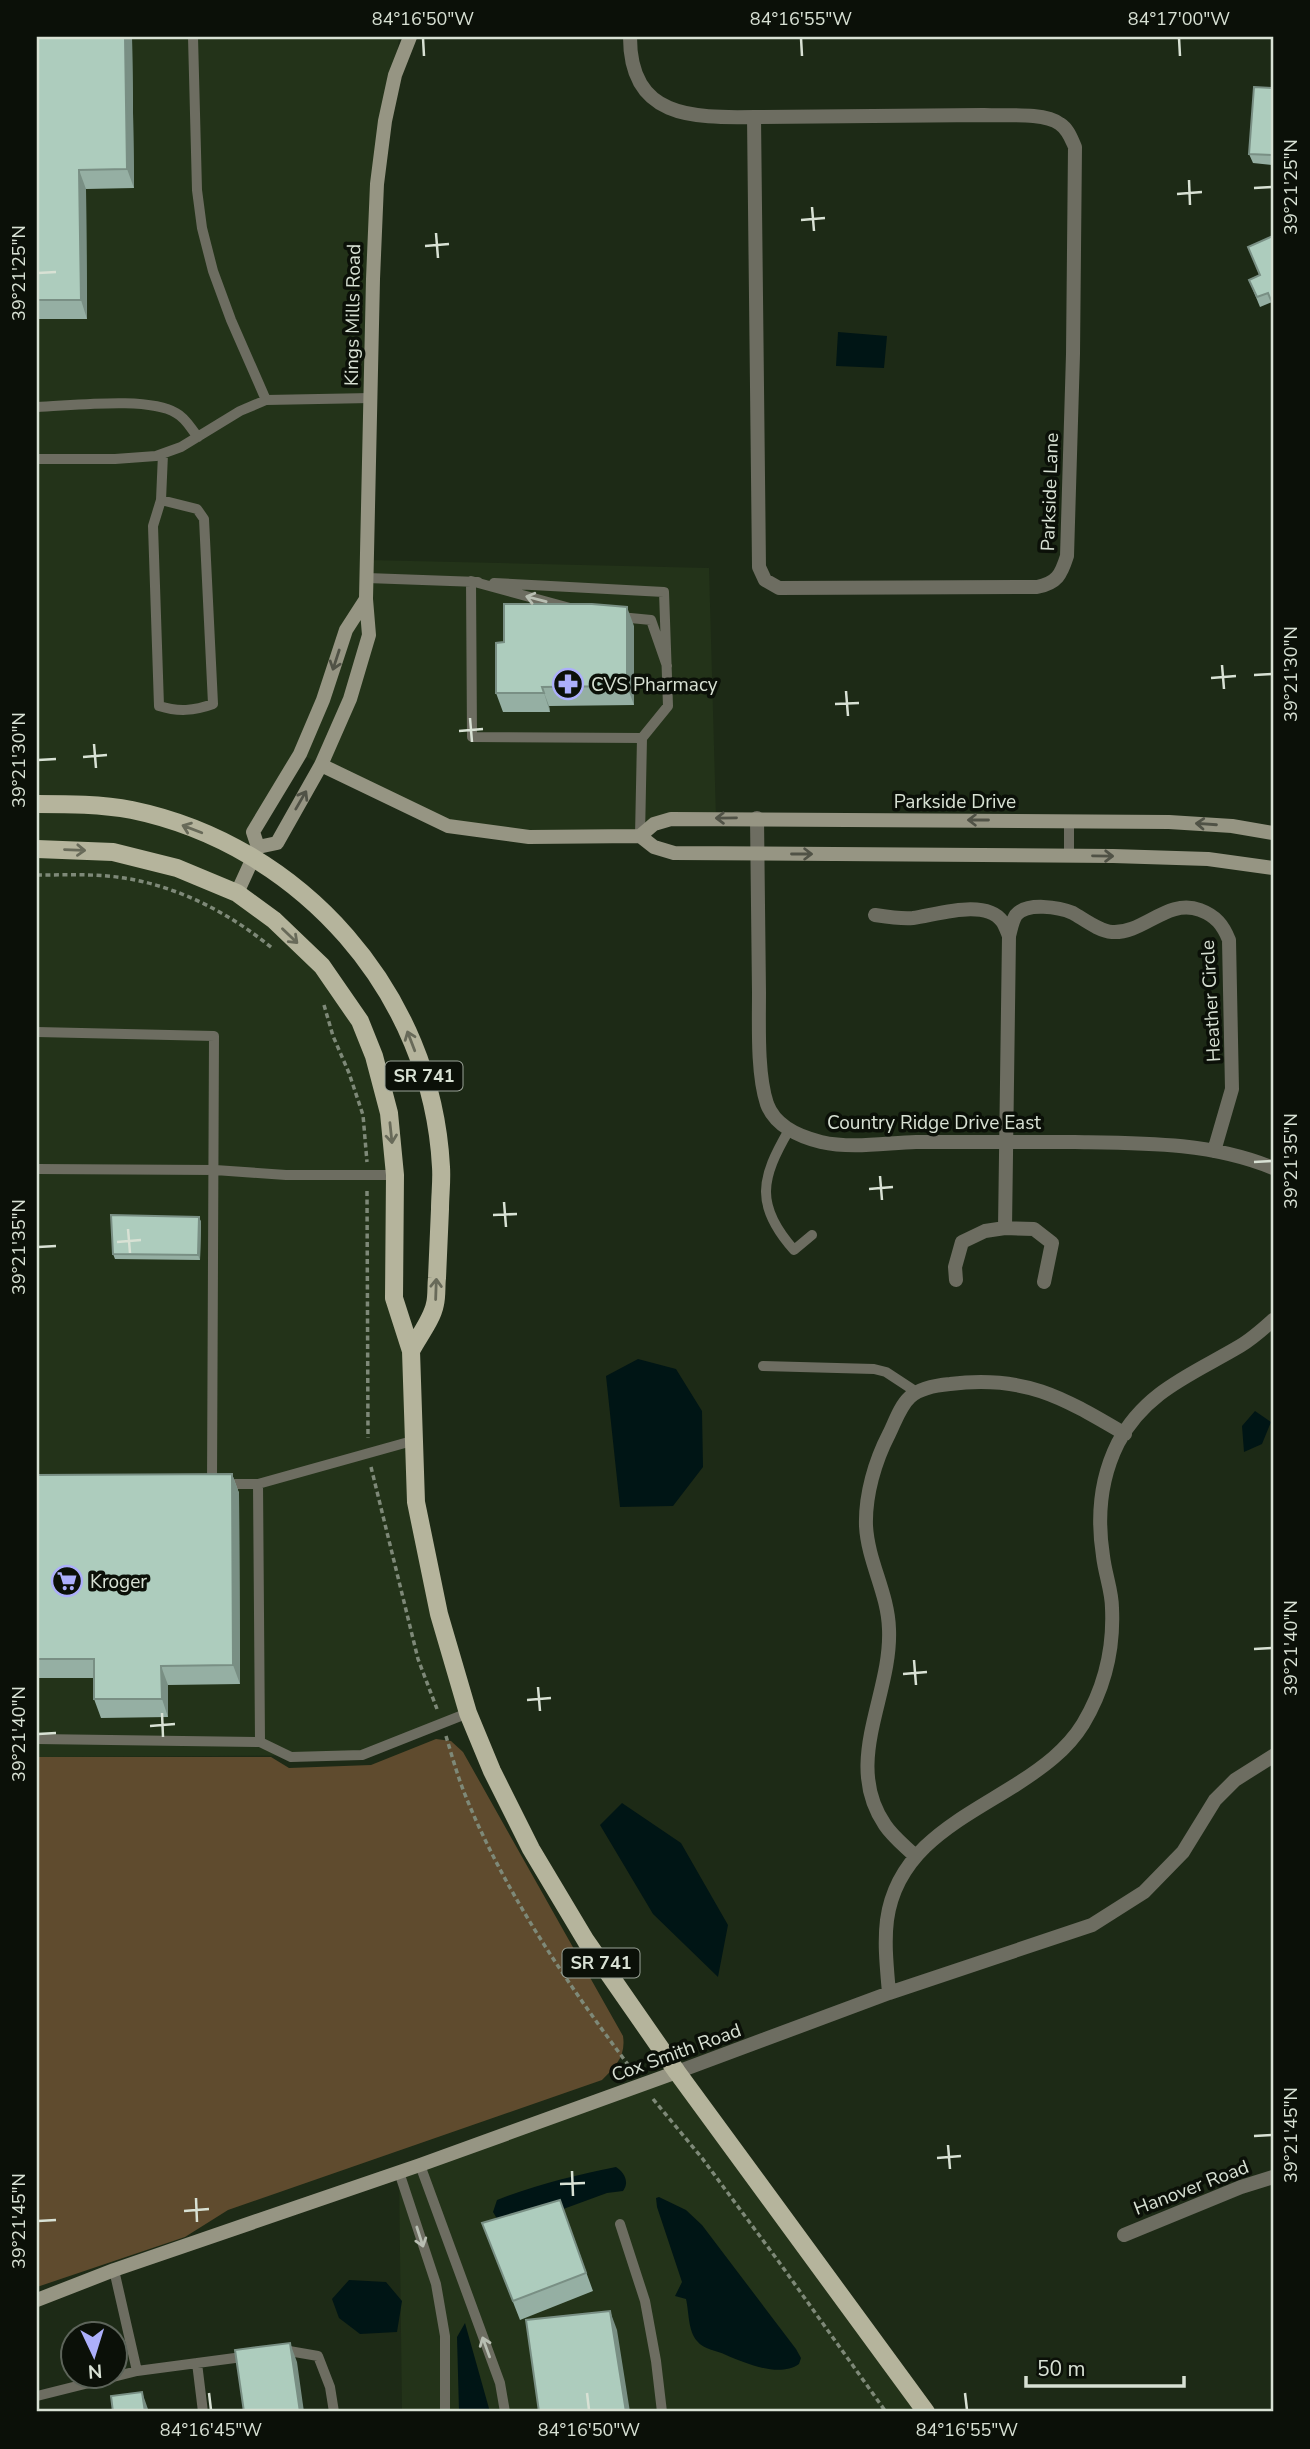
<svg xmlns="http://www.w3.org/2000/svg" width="1310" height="2449" viewBox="0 0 1310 2449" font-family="'Nunito Sans',sans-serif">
<rect width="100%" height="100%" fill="#1d2a16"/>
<path fill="#233319" d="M 37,37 L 399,37 L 395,75 L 385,121 L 368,560 L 709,568 L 716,818 L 671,819 L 640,836 L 448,826 L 300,754 L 254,832 L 258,847 L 237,893 L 274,920 L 360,1021 L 389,1113 L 394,1298 L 411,1351 L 412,1441 L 468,1713 L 362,1755 L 37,1757 Z
M 677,2072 L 926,2412 L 402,2412 L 399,2172 Z"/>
<path fill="#5f4b2e" d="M 436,1739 L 451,1741 L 463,1752 L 623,2036 C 626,2056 616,2066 602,2080 L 228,2210 L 185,2237 L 37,2287 L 37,1757 L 271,1757 L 289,1768 L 371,1765 Z"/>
<path fill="#001515" d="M 838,332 L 887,336 L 884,368 L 836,366 Z
M 638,1359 L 676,1369 L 702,1411 L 703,1467 L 673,1506 L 620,1507 L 606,1376 Z
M 1255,1411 L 1271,1422 L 1262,1444 L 1244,1452 L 1242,1426 Z
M 622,1803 L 681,1843 L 728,1925 L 718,1977 L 653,1914 L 600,1825 Z
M 616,2167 C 624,2172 630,2182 623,2191 L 607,2193 L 547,2215 L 499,2222 L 493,2212 L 497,2200 C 535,2185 576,2175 616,2167 Z
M 659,2197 L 686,2210 L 702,2225 L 796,2349 L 801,2358 L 799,2364 C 779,2378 745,2363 726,2355 C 716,2350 704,2350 697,2341 C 688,2331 689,2312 686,2299 L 675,2296 L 682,2282 L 657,2207 L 656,2198 Z
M 349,2280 L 386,2282 L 402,2301 L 397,2332 L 360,2334 L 339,2318 L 332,2299 Z
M 465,2323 L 490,2412 L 459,2412 L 457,2337 Z"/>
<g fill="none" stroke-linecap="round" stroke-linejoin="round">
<path stroke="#7e8978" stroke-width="3.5" stroke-dasharray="5 3.5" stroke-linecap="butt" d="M 37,875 C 60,875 84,874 107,876 C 168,881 226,910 272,948
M 324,1005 L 333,1036 L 349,1073 L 363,1115 L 367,1162
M 367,1191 L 368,1438
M 371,1467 L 418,1659 L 437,1709
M 446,1736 C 452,1756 458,1778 466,1797 C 506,1895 569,1986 632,2070
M 653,2099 L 702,2158 L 779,2262 L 886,2412"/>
<path stroke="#6d6d61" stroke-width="10" d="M 193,37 L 197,190 L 202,228 L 213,271 L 231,320 L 266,400
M 37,407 C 70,406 149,396 176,413 C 186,418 191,429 198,437
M 37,459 L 115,459 L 156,456 L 181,447 L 240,411 L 266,400 L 371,398
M 161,500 L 197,509 L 204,519 L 213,704 C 194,711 178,712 159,706 L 153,526 L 161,500 L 163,454
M 367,578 L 478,582
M 494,583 L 664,592 L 668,706 L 642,738 L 640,836
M 570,608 L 471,581 L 472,737 L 642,738
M 620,617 L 651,620 L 667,666
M 1069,855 L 1069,821
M 37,1032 L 214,1036 L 212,1484
M 789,1130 C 761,1178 754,1205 794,1250 L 812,1235
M 37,1169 L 215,1170 L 286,1175 L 395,1175
M 763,1366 L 874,1369 L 886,1372 L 918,1393
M 221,1484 L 258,1484 L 412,1441
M 258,1484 L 260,1742
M 37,1739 L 260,1742 L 291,1757 L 362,1755 L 468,1713
M 420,2165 L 500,2383 L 505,2412
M 399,2172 L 436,2284 L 445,2336 L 445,2412
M 620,2224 L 645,2301 L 656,2361 L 662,2412
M 114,2270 L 137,2371
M 280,2352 L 289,2351 L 318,2356 L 330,2387 L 334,2412
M 197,2363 L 203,2412
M 37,2396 L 137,2371 L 250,2356"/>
<path stroke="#6d6d61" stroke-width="14" d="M 630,37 C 630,118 692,118 754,117
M 984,115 C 1004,116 1044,112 1060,124 C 1068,129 1071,138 1075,147 L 1073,354 L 1067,556 C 1061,575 1057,583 1037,587 L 779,588 L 765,580 L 759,567 L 754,117 Z
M 757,818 C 758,876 758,935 759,993 C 759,1025 757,1074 767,1104 C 775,1126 800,1137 821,1142 C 852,1149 885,1143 916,1142 C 969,1142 1022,1142 1075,1142 C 1142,1143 1210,1142 1273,1168
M 875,915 C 888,917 900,919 913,918 C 936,915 985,898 1002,921 C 1005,925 1007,931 1009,936 L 1005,1228
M 1009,936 C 1011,929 1012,921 1016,915 C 1027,902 1059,907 1073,913 C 1085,920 1099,931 1112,932 C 1144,934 1167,898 1200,910 C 1216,916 1223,925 1229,940 L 1232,1089 L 1214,1151
M 956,1280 L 955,1267 L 962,1242 L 985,1231 L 1005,1228 L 1034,1229 L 1052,1243 L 1044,1282
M 915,1856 C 905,1846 893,1837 885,1825 C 842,1762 892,1696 889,1629 C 888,1593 868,1562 866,1526 C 865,1495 875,1461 889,1434 C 895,1422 900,1406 910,1397 C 920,1388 938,1385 950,1384 C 1026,1375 1062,1397 1125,1434
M 889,1993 C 887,1969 884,1944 887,1920 C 897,1847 962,1819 1017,1784 C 1042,1768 1067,1750 1083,1724 C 1104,1689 1114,1650 1112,1608 C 1112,1591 1105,1574 1103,1556 C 1097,1518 1100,1479 1118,1443 C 1145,1391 1193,1374 1240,1346 C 1252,1339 1263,1329 1273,1320
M 677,2072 L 889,1993 L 1092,1925 L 1144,1892 L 1183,1852 L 1215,1800 L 1235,1780 L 1273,1756
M 1124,2235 L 1241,2187 L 1273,2177"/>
<path stroke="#969583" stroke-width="14" d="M 321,765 L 448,826 L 529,837 L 640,836 L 654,847 L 674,853 L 1113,856 L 1208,859 L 1273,868
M 640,836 L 654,824 L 671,819 L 1169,822 L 1232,826 L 1273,833
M 258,847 L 277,843 L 321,765 L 350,699 L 369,635 L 366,599 L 373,279 L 377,184 L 385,121 L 395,75 L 410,37
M 237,893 L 258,847 L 253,832 L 300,754 L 323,700 L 346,630 L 366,599
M 37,2300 L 114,2270 L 420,2165 L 677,2072"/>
<path stroke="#b5b49c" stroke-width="18" d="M 37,804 C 68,804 101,804 132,810 C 301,845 432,993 441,1167 C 442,1181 440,1195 440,1209 C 439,1232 438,1255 437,1278 C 436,1286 437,1296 435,1304 C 432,1320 418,1337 411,1351
M 37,849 L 113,852 L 177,868 L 237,893 L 274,920 L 322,966 L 360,1021 L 374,1056 L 389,1113 L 395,1175 L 394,1298 L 411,1351 L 416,1502 L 439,1614 L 468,1713 L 492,1771 L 531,1849 L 586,1941 L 677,2072 L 926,2412"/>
</g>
<path fill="#95afa3" d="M 37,37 L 132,37 L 134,188 L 86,189 L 87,319 L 37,319 Z
M 1273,88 L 1273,165 L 1253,163 L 1249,154 Z
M 1273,236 L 1273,306 L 1272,302 L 1260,307 L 1249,280 L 1260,276 Z
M 634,626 L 634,705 L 549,706 L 550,712 L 503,712 L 496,693 Z
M 199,1217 L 201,1222 L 200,1260 L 115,1259 L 113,1254 Z
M 232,1474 L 239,1493 L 240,1684 L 168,1685 L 168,1717 L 101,1718 L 94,1699 L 94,1678 L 37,1678 L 37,1475 Z
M 560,2200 L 593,2291 L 520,2320 L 482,2223 Z"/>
<path fill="#798f84" d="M 125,37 L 132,37 L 134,188 L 127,169 Z
M 79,170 L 86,189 L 87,319 L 81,300 Z
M 627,607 L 634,626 L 634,705 L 627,686 Z
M 542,687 L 549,706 L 550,712 L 544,693 Z
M 199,1217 L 201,1222 L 200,1260 L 198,1255 Z
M 232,1474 L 239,1493 L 240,1684 L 233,1665 Z
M 161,1666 L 168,1685 L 168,1717 L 162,1699 Z
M 610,2311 L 617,2330 L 630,2412 L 626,2412 Z
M 290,2343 L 297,2362 L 304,2412 L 300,2412 Z
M 142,2392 L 149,2412 L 145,2412 Z"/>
<path fill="#adccbd" stroke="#798f84" stroke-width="2" d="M 37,37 L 125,37 L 127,169 L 79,170 L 81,300 L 37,300 Z
M 1254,87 L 1273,88 L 1273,155 L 1249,154 Z
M 1273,236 L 1273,305 L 1268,293 L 1257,297 L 1249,280 L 1260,275 L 1248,247 Z
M 504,604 L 592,604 L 627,607 L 627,686 L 542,687 L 544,693 L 496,693 L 496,643 L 504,642 Z
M 111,1215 L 199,1217 L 198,1255 L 113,1254 Z
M 232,1474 L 233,1665 L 161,1666 L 162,1699 L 94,1699 L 94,1659 L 37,1659 L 37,1475 Z
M 560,2200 L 586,2273 L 513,2301 L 482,2223 Z
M 610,2311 L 626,2412 L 539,2412 L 526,2320 Z
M 290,2343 L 300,2412 L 244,2412 L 235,2350 Z
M 142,2392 L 145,2412 L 113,2412 L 111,2396 Z"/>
<defs><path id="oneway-shaft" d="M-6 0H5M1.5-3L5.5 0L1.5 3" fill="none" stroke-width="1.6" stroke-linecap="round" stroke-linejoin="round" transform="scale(1.75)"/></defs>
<g stroke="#b8beb2">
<use href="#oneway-shaft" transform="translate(536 599) rotate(-165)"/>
<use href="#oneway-shaft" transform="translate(420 2237) rotate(72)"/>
<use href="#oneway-shaft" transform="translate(486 2347) rotate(-110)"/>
</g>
<g stroke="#505246">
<use href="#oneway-shaft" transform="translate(336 660) rotate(108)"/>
<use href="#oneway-shaft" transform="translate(301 800) rotate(-60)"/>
<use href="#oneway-shaft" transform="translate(726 818) rotate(179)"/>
<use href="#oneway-shaft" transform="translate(978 820) rotate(-180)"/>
<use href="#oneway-shaft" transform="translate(1206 824) rotate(-176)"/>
<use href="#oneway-shaft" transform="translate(802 854)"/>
<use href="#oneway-shaft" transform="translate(1103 856) rotate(1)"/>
</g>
<g stroke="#686a59">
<use href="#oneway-shaft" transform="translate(192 829) rotate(-159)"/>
<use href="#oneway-shaft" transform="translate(75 850) rotate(2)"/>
<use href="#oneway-shaft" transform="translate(290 936) rotate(44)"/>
<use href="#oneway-shaft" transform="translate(411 1041) rotate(-111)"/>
<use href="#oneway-shaft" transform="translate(391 1133) rotate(84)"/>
<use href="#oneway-shaft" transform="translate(436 1289) rotate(-88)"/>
</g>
<path fill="none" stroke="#d8e1d4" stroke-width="2.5" d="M 423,38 L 424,56M 801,38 L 802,56M 1179,38 L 1180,56M 1189,180 L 1190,205M 1254,188 L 1272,187M 1177,194 L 1202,192M 812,207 L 814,231M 801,220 L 825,218M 436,233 L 438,258M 425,246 L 449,244M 38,273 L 56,272M 1222,665 L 1224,689M 1254,675 L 1272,674M 1211,678 L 1236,676M 846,691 L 848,716M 835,704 L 859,703M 470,718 L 472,742M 459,731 L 483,729M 94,744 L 96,768M 83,757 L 107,755M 38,760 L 56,759M 1254,1162 L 1272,1161M 880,1176 L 882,1200M 869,1189 L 893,1187M 504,1202 L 506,1227M 493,1215 L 517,1214M 128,1229 L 130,1253M 117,1242 L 141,1240M 38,1247 L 56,1246M 1254,1649 L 1272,1648M 914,1660 L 916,1685M 903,1674 L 927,1672M 538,1687 L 540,1711M 527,1700 L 551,1698M 162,1713 L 163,1737M 150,1726 L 175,1724M 38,1734 L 56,1733M 1254,2136 L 1272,2135M 948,2145 L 950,2169M 937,2158 L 961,2156M 572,2171 L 573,2196M 560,2184 L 585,2183M 196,2198 L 197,2222M 184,2211 L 209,2209M 38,2221 L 56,2220M 209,2393 L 211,2410M 587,2393 L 589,2410M 965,2393 L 967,2410"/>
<defs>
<g id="pharmacy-ring" transform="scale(1.575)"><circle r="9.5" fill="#0b1008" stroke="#acaffb" stroke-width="1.5"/><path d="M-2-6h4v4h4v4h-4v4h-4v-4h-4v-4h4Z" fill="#acaffb"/></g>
<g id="supermarket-ring" transform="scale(1.575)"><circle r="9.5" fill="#0b1008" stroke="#acaffb" stroke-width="1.5"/><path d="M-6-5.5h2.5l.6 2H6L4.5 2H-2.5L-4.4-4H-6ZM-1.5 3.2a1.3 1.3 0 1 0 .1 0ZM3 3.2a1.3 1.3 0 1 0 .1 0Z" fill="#acaffb"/></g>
</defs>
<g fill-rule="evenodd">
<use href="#pharmacy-ring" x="568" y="684"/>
<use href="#supermarket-ring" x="67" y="1581"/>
</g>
<g text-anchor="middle" stroke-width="7" stroke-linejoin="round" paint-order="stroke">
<g fill="#0b1008" stroke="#9aa297" stroke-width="2">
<rect x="385.5" y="1061.5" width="77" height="29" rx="5"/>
<rect x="562.5" y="1948.5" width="77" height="29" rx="5"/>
</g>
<g font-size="18" font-weight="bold" fill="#d8e1d4">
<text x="424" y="1082">SR 741</text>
<text x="601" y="1969">SR 741</text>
</g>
<g font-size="19" fill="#d8e1d4" stroke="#0b1008">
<text transform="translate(352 315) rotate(-89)" y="7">Kings Mills Road</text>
<text transform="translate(1049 492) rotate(-88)" y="7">Parkside Lane</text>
<text x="955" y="808">Parkside Drive</text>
<text transform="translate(1210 1001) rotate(-93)" y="7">Heather Circle</text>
<text x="934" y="1129">Country Ridge Drive East</text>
<text transform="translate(676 2052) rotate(-20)" y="7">Cox Smith Road</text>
<text transform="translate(1191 2187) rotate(-21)" y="7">Hanover Road</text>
</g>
<g font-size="19" fill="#d8e1d4" stroke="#0b1008" text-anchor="start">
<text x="591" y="691">CVS Pharmacy</text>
<text x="90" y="1588">Kroger</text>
</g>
</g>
<rect width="1310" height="2449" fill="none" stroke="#0b1008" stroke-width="77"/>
<g transform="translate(94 2355) rotate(176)"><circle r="33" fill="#0b1008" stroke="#5d645a" stroke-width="2"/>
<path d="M0-5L12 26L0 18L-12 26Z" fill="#acaffb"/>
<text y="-10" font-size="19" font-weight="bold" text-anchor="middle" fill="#d8e1d4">N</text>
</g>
<path d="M1026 2376v10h158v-10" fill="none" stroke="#d8e1d4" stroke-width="3.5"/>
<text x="1037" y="2376" font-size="21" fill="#d8e1d4" stroke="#0b1008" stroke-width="5" paint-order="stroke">50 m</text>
<rect x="38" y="38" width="1234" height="2372" fill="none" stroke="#d8e1d4" stroke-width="2.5"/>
<g font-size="18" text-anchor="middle" fill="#d8e1d4">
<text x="423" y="25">84°16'50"W</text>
<text x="801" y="25">84°16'55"W</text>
<text x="1179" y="25">84°17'00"W</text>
<text transform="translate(1291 187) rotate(-90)" y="6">39°21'25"N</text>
<text transform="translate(19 273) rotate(-90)" y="6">39°21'25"N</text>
<text transform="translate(1291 674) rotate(-90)" y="6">39°21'30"N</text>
<text transform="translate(19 760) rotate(-90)" y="6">39°21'30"N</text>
<text transform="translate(1291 1161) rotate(-90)" y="6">39°21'35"N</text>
<text transform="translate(19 1247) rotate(-90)" y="6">39°21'35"N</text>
<text transform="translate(1291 1648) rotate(-90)" y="6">39°21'40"N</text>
<text transform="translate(19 1734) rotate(-90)" y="6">39°21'40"N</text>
<text transform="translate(1291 2135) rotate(-90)" y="6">39°21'45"N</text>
<text transform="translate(19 2221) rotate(-90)" y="6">39°21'45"N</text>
<text x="211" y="2436">84°16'45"W</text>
<text x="589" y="2436">84°16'50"W</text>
<text x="967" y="2436">84°16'55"W</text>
</g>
</svg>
